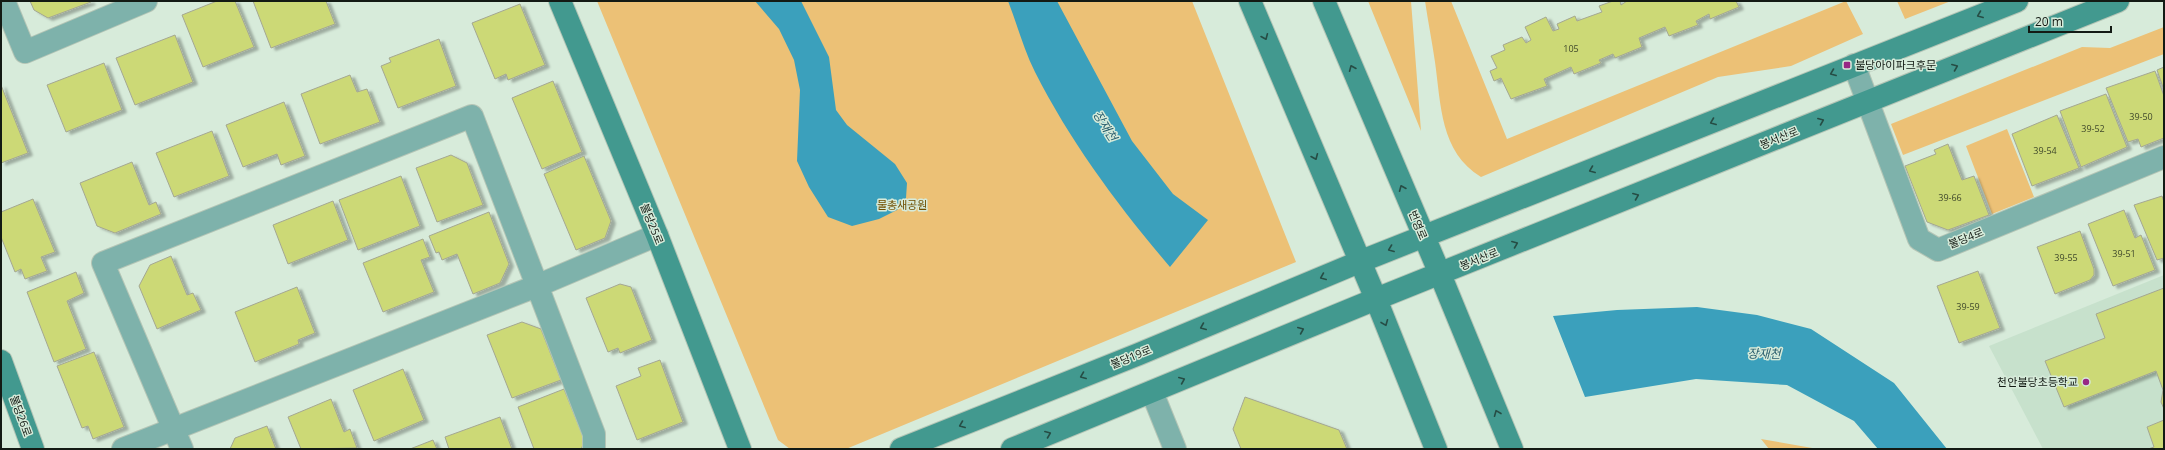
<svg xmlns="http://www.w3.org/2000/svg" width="2165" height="450" viewBox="0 0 2165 450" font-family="'Open Sans','Noto Sans KR',sans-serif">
<defs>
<filter id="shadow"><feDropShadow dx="4.5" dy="2.5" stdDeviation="1" flood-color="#0004"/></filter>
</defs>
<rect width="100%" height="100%" fill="#d7ebda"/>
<path fill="#c7e1cc" d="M 2164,275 L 2164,449 L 2043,449 L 1989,346 Z"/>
<path fill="#ecc176" d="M 597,1 L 1192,1 L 1296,262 L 846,449 L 790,449 L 778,440 Z
M 1368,1 L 1411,1 L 1421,131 Z
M 1425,1 L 1451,1 L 1507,139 L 1846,1 L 1863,34 L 1791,66 L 1718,77 L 1481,177 C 1440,152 1441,104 1435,62 C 1432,42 1428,21 1425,1 Z
M 1897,1 L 1951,1 L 1905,19 Z
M 2164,27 L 2164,54 L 1903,155 L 1891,124 L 2082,47 L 2110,48 Z
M 2007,129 L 2034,197 L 1992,214 L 1966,146 Z
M 1761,439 L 1818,449 L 1769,449 Z"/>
<path fill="#3ba0bc" d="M 755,1 L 801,1 L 829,57 L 836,110 L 847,125 L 895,164 L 907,183 L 906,198 L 897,210 L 879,219 L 852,226 L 828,217 L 809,187 L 797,161 L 800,90 L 794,60 L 779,29 Z
M 1008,1 L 1057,1 L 1132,141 L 1173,194 L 1208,220 L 1170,267 C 1119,207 1071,143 1035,72 C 1024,50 1017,24 1008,1 Z
M 1697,307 L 1757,315 L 1811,329 L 1894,383 L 1947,449 L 1878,449 L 1854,421 L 1787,385 L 1696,379 L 1585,397 L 1553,316 L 1617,310 Z"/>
<path fill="#ccd976" stroke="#a4a792" filter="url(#shadow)" d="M 30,1 L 90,1 L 91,2 L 48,18 L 34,10 Z
M 217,1 L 235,1 L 254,47 L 203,67 L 182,15 Z
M 253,1 L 326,1 L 335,24 L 271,48 Z
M 1613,1 L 1620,1 L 1621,5 L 1627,1 L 1736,1 L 1739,7 L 1710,19 L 1709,14 L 1696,21 L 1698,25 L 1669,36 L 1665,27 L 1639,38 L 1642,47 L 1615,58 L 1613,54 L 1599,60 L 1601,63 L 1574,74 L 1571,67 L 1544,79 L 1547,86 L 1511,99 L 1501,78 L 1494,81 L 1490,71 L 1497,68 L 1491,56 L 1505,50 L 1503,45 L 1522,37 L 1526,43 L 1531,40 L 1525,27 L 1546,17 L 1553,31 L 1559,29 L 1557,24 L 1575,16 L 1577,21 L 1602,12 L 1599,6 Z
M 520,4 L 545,65 L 508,80 L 506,74 L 495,79 L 472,23 Z
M 175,35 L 193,82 L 135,105 L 116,58 Z
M 439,39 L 456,86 L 398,108 L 381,66 L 391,62 L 389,58 Z
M 104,63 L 122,110 L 66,132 L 47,85 Z
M 2164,67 L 2164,90 L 2157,70 Z
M 2155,71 L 2164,96 L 2164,138 L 2141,147 L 2138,139 L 2128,142 L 2106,88 Z
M 350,75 L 357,92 L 367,89 L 380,122 L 320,144 L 301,94 Z
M 553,81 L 582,152 L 542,169 L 512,98 Z
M 1,85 L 28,153 L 1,163 Z
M 2106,94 L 2127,147 L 2081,167 L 2060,111 Z
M 284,102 L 305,156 L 281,165 L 277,154 L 243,167 L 226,125 Z
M 2057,115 L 2079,168 L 2032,186 L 2012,134 Z
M 212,131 L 229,176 L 174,197 L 156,153 Z
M 1948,144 L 1962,180 L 1974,176 L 1989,215 L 1948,230 L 1927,222 L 1905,166 L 1936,154 L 1934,150 Z
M 451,155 L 467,163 L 483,205 L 437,222 L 416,168 Z
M 584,156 L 611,221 L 605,238 L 576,250 L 544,174 Z
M 132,162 L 149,205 L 156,202 L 161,214 L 115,233 L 97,226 L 80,183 Z
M 401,176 L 420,226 L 358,250 L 339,200 Z
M 2162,196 L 2164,202 L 2164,258 L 2157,260 L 2134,205 Z
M 33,199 L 55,252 L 41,257 L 47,271 L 25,279 L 21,269 L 15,272 L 1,237 L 1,212 Z
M 333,201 L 348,240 L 288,264 L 273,225 Z
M 2124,210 L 2135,238 L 2141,235 L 2155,270 L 2113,286 L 2088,224 Z
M 489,212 L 509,264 L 500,283 L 473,294 L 457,254 L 442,260 L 439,252 L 436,253 L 429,236 Z
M 2080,231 L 2094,269 L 2094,275 L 2090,280 L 2055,294 L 2037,247 Z
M 423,239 L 430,257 L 421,260 L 434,292 L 383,312 L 363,263 Z
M 171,256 L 187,295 L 193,293 L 201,310 L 157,329 L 139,286 L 150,265 Z
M 1978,271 L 2000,328 L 1959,343 L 1937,286 Z
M 76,272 L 84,293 L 67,301 L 86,349 L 54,362 L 27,292 Z
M 620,284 L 631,287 L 652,340 L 620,353 L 618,348 L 608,352 L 586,298 Z
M 297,287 L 315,333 L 298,340 L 299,344 L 255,362 L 235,312 Z
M 2164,288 L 2164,409 L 2161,402 L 2163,390 L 2156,371 L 2064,407 L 2045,361 L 2105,338 L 2096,314 Z
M 522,322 L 541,329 L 561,380 L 512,398 L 487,335 Z
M 94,352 L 124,427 L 93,439 L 88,426 L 82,428 L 57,366 Z
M 660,360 L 683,422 L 637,440 L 616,386 L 641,376 L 638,368 Z
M 403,369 L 424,420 L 374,441 L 353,390 Z
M 564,389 L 585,441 L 581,449 L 534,449 L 518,407 Z
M 1245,397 L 1339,430 L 1347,449 L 1241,449 L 1233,429 Z
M 331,399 L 344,432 L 350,429 L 357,448 L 301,449 L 288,417 Z
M 500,417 L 512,449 L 449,449 L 445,437 Z
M 2164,420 L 2164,449 L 2148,449 L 2154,447 L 2147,427 Z
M 267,426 L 276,449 L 230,449 L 235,438 Z
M 433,440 L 437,449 L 410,449 Z"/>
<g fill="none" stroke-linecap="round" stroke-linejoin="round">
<g stroke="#b4c5b6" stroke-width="24">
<path id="street" d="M 4,1 L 25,52 L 146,1
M 1854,65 L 1919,239 L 1938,250 L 2164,157
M 1152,392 L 1175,449
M 123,449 L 539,285 L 657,235
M 182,449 L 103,263 L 472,116 L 594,434 L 594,449"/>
</g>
<g stroke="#b4c5b6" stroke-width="24">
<path id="secondary" d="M 560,1 L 657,235 L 740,449
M 1250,1 L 1376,299 L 1436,449
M 1324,1 L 1440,274 L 1512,449
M 1,361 L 33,449
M 901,449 L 1139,354 L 1359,262 L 2017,1
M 1012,449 L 1376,299 L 2118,1"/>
</g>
<use href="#street" stroke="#7eb2ab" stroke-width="22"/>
<use href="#secondary" stroke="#42998f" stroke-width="22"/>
</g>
<defs><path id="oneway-chevron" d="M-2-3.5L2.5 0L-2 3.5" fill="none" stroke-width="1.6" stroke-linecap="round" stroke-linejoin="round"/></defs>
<g stroke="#264d45">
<use href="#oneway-chevron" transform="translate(1980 15) rotate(158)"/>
<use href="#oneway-chevron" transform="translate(1265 37) rotate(67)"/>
<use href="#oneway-chevron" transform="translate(1955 67) rotate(-22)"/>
<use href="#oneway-chevron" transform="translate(1352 68) rotate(-113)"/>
<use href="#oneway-chevron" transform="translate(1833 73) rotate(158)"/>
<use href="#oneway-chevron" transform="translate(1821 121) rotate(-22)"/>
<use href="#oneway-chevron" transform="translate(1713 122) rotate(158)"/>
<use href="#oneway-chevron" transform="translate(1315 157) rotate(67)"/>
<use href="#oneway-chevron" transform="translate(1592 170) rotate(158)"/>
<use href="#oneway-chevron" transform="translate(1402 188) rotate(-113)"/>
<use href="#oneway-chevron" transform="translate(1636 196) rotate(-22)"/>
<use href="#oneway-chevron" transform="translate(1515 244) rotate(-22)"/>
<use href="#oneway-chevron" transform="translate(1391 249) rotate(159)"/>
<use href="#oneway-chevron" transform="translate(1323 277) rotate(157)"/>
<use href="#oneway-chevron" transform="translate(1385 323) rotate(68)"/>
<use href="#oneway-chevron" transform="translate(1203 327) rotate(157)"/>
<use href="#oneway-chevron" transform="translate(1301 330) rotate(-23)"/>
<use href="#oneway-chevron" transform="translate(1083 376) rotate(158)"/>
<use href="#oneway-chevron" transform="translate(1182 380) rotate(-23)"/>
<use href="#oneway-chevron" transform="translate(1497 413) rotate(-112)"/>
<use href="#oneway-chevron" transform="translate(962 425) rotate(158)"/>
<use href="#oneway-chevron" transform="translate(1048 434) rotate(-22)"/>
</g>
<g fill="#982785" stroke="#d7ebda" stroke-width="1.5">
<rect x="1843" y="61" width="8" height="8" rx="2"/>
<circle cx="2086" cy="382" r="4"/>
</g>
<g text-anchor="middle" stroke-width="3" stroke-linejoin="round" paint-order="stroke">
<g font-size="9" fill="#414a2c">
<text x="1571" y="52">105</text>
<text x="2141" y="120">39-50</text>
<text x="2093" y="132">39-52</text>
<text x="2045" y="154">39-54</text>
<text x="1950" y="201">39-66</text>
<text x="2124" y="257">39-51</text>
<text x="2066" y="261">39-55</text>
<text x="1968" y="310">39-59</text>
</g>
<g font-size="11" fill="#131a14" stroke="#d7ebda" text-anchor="start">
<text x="1855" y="69">불당아이파크후문</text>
<text x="2078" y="386" text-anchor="end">천안불당초등학교</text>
</g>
<g font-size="11" fill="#131a14" stroke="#d7ebda">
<text transform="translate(1779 138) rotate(-22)" y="4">봉서산로</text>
<text transform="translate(652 224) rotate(68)" y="4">불당25로</text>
<text transform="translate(1418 225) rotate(67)" y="4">번영로</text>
<text transform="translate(1966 238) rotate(-22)" y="4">불당4로</text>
<text transform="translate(1479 259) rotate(-22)" y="4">봉서산로</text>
<text transform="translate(1131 357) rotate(-22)" y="4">불당19로</text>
<text transform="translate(21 416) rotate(70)" y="4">불당26로</text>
</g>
<g font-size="11" fill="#6f4e00" stroke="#d7ebda">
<text x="902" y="209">물총새공원</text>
</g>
<g font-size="12" font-style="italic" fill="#295e6e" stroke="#d7ebda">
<text transform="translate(1105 126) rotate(58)" y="4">장재천</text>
<text transform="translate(1764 354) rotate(1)" y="4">장재천</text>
</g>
</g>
<rect width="2165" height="450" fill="none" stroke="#131a14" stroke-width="4"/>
<path d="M2029 26v6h82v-6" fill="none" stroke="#131a14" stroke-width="2"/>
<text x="2035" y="26" font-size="12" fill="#131a14" stroke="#d7ebda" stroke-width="3" paint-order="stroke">20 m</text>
</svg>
